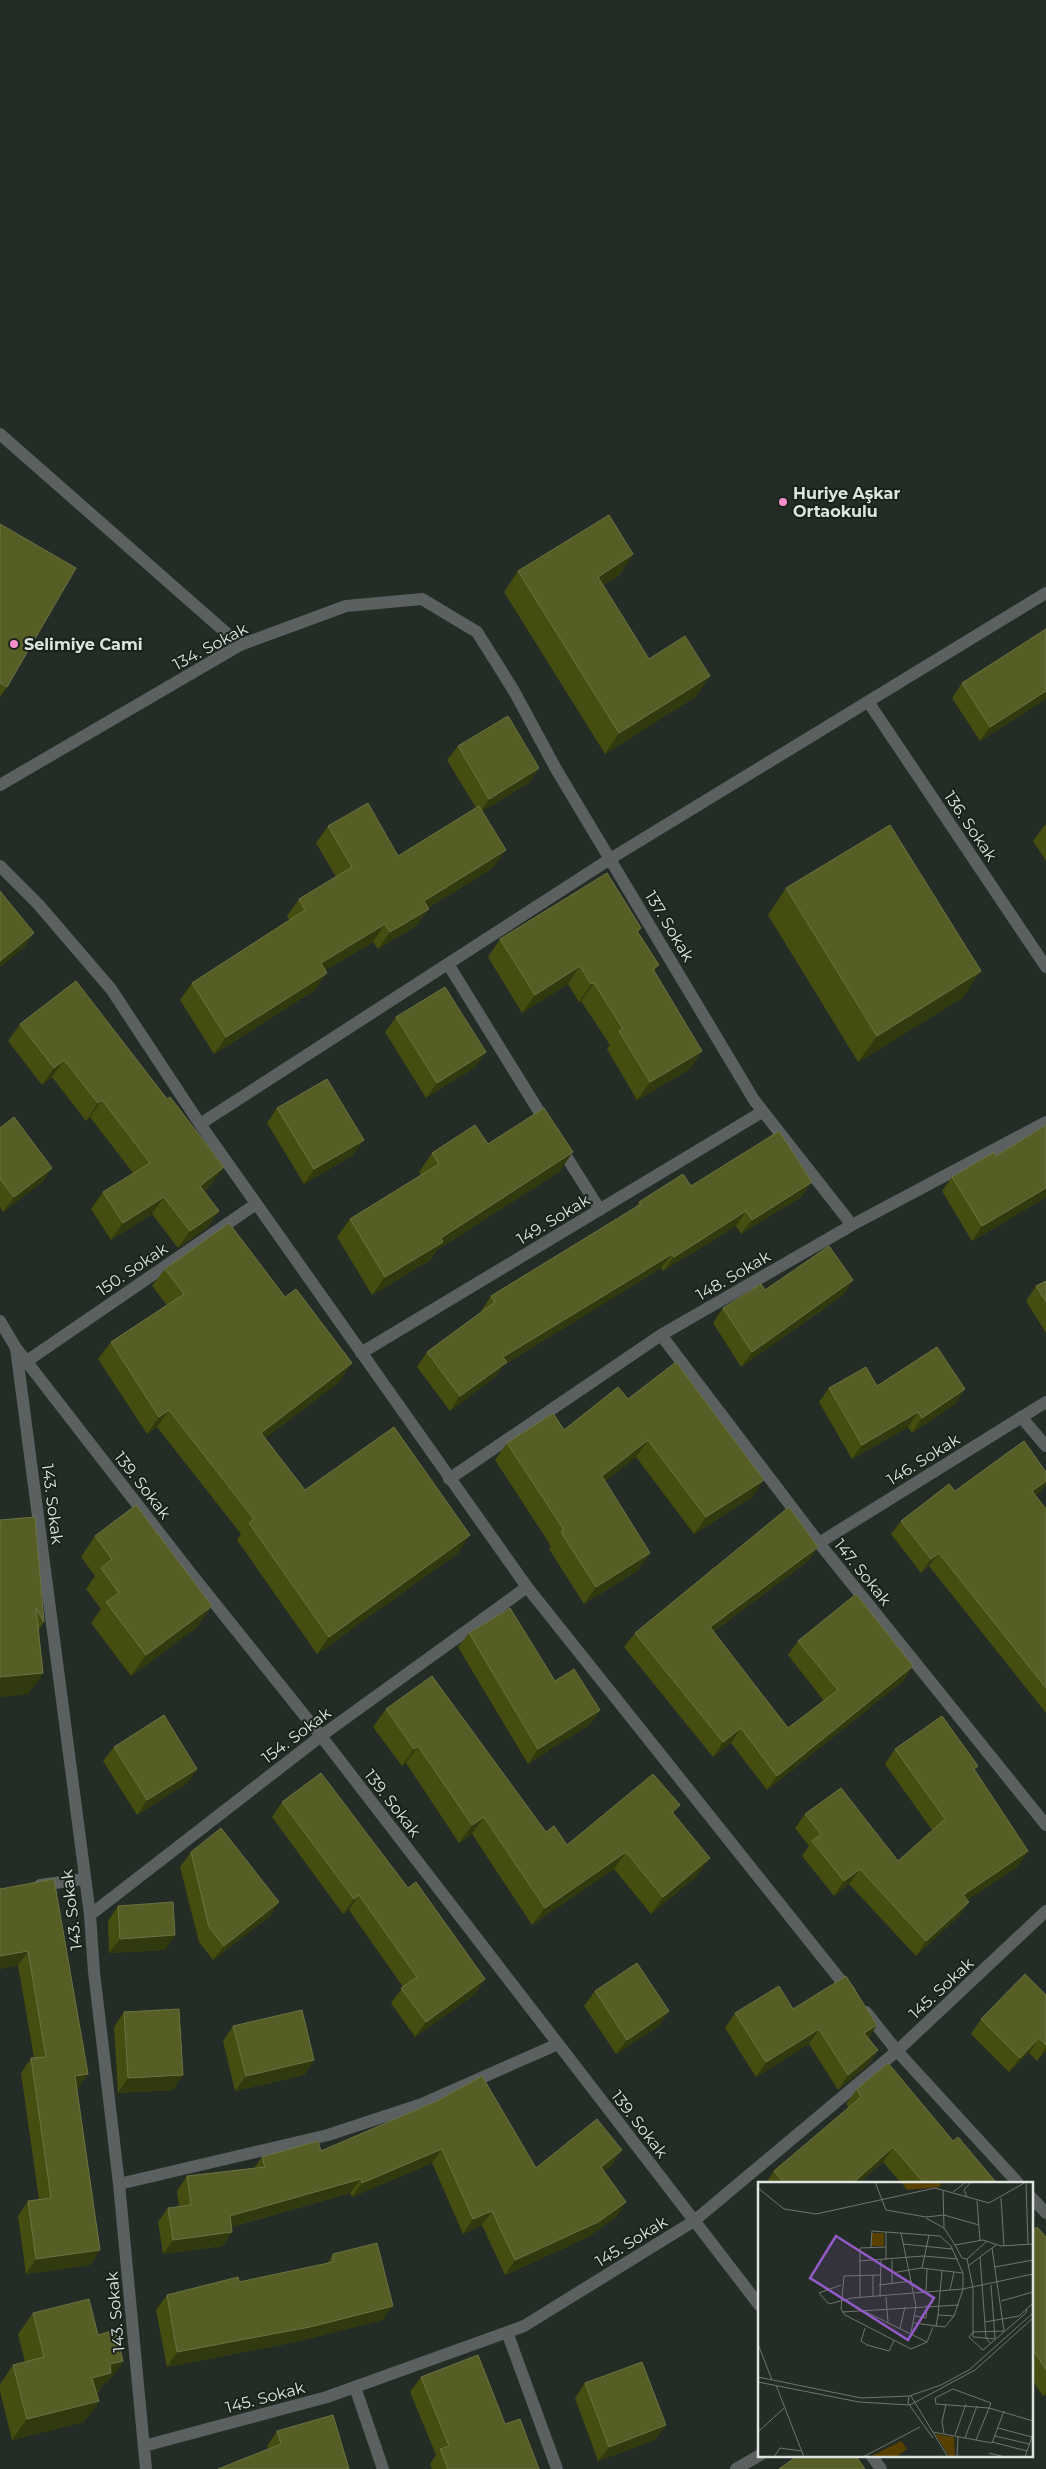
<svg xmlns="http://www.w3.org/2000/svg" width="1046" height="2469" viewBox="0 0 1046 2469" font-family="Montserrat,sans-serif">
<rect width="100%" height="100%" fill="#232c25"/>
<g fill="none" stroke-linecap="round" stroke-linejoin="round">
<path stroke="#5b6160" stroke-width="12" d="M 0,434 L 240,645
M 869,703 L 1046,967
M 0,785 L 240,645 L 346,606 L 422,599 L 477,632 L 514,691 L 556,769 L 754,1100 L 852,1225
M 0,866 L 38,904 L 111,989 L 200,1124 L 527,1587 L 850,1992
M 448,964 L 548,1126
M 200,1124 L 610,859 L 1046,593
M 559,1145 L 600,1210
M 0,1321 L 16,1348 L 192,1575 L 321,1736 L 760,2306
M 661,1335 L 819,1543 L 1046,1825
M 16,1348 L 90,1915 L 94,1972 L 119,2184 L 146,2469
M 361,1353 L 762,1112
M 27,1361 L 256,1204
M 1021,1417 L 1046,1446
M 449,1479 L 661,1335 L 852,1225 L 1046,1122
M 819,1543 L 1046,1402
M 40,1885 L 84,1879
M 90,1915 L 321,1736 L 527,1587
M 866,2012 L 897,2051 L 1018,2183
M 119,2184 L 328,2135 L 422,2104 L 558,2044
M 1032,2198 L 1046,2213
M 507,2332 L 557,2469
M 355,2387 L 383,2469
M 144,2446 L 327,2397 L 524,2326 L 694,2221 L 897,2051 L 1046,1911
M 871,2455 L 881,2469
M 736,2469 L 760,2455"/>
</g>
<path fill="#454d10" d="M 0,524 L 7,687 L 0,697 Z
M 633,554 L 619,575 L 603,585 L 649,659 L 710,676 L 695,697 L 605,754 L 504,592 L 518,571 Z
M 1046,628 L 1046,699 L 980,741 L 952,698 L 962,683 L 1045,630 Z
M 458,746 L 539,768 L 529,783 L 482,811 L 494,867 L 428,908 L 429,909 L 416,926 L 378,949 L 373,942 L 326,970 L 315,990 L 214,1054 L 180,1000 L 192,983 L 289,920 L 287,916 L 299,899 L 336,877 L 316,843 L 328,826 L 398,856 L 476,808 L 447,760 Z
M 1046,825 L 1046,861 L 1033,841 L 1044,826 Z
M 786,888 L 981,971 L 962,998 L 858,1062 L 768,915 Z
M 641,928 L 638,932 L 659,965 L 654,971 L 690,1069 L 637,1100 L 607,1049 L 610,1045 L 581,1001 L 579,1002 L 568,984 L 522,1013 L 488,957 L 500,939 Z
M 76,981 L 212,1184 L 204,1191 L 219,1211 L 207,1228 L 178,1248 L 152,1214 L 111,1240 L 91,1209 L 103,1192 L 133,1173 L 90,1117 L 86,1121 L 52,1077 L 42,1085 L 8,1041 L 20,1024 Z
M 396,1017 L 486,1052 L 475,1067 L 426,1098 L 385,1032 Z
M 277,1108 L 353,1155 L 304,1184 L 267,1123 Z
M 0,1128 L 52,1168 L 42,1182 L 3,1212 L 0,1207 Z
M 488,1144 L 560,1171 L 437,1250 L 430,1260 L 372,1295 L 337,1237 L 350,1219 L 421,1175 L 419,1172 L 432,1153 Z
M 952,1177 L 1046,1197 L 972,1241 L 942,1191 Z
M 812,1182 L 801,1197 L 741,1234 L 736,1226 L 663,1271 L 661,1268 L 504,1365 L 496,1376 L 450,1411 L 417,1367 L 427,1352 L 481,1312 L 481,1311 L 491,1296 L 635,1208 L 639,1202 L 691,1186 Z
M 165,1269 L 340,1381 L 265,1438 L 305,1490 L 458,1553 L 317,1654 L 237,1540 L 241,1534 L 157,1427 L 147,1434 L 98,1359 L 111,1342 L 167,1305 L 152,1286 Z
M 853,1280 L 843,1295 L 741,1367 L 713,1323 L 723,1308 L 765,1290 Z
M 1046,1281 L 1046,1333 L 1026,1301 L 1036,1286 Z
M 877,1386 L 965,1389 L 955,1404 L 912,1433 L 908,1427 L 852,1459 L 819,1402 L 829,1388 Z
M 628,1399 L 752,1497 L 694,1534 L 636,1457 L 605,1481 L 650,1553 L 638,1570 L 584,1604 L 549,1549 L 551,1546 L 495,1460 L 507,1443 L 564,1430 Z
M 955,1491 L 1041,1491 L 1035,1495 L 1046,1509 L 1046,1713 L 929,1566 L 921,1573 L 891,1534 L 901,1521 Z
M 0,1520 L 44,1622 L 38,1631 L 43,1673 L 28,1694 L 0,1697 Z
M 95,1536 L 212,1606 L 197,1627 L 131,1676 L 91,1623 L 101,1609 L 86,1589 L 95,1576 L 81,1557 Z
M 818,1547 L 808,1561 L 713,1632 L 788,1728 L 824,1701 L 788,1655 L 798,1641 L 913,1666 L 903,1681 L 767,1790 L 731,1743 L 713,1757 L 624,1647 L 635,1633 Z
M 469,1633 L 555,1681 L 600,1710 L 590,1724 L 528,1764 L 458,1647 Z
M 386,1709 L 546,1832 L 567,1845 L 674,1814 L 698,1875 L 651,1914 L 614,1869 L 532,1925 L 472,1834 L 459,1843 L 406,1763 L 402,1766 L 373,1727 Z
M 114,1747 L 197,1769 L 187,1783 L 137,1815 L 103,1761 Z
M 895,1749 L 975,1771 L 1028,1851 L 1018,1866 L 967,1900 L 969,1902 L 959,1916 L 916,1956 L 849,1884 L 834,1896 L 802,1856 L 809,1846 L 795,1828 L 805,1814 L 898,1861 L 932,1830 L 885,1764 Z
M 282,1802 L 408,1888 L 485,1979 L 475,1994 L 415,2037 L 391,2003 L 403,1987 L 349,1910 L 343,1914 L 272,1817 Z
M 191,1852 L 279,1902 L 269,1917 L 213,1960 L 199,1942 L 180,1867 Z
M 0,1889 L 88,2074 L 78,2088 L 77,2089 L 100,2250 L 90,2265 L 26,2274 L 18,2216 L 28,2201 L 39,2200 L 21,2073 L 31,2058 L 34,2058 L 18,1965 L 0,1969 Z
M 118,1906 L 165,1950 L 109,1953 L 108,1921 Z
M 595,1991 L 669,2011 L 659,2026 L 616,2054 L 584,2006 Z
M 1046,1995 L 1046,2051 L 1037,2061 L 1029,2053 L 1009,2072 L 971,2034 L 981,2019 Z
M 793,2009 L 877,2025 L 868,2038 L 878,2050 L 868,2065 L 838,2090 L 809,2044 L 756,2077 L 725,2028 L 735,2013 Z
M 124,2012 L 183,2075 L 173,2090 L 118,2093 L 114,2027 Z
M 233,2026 L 314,2060 L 304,2075 L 235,2091 L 223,2041 Z
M 857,2089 L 953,2141 L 994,2183 L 901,2183 L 883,2162 L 859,2183 L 766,2183 L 774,2171 L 849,2108 L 846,2104 Z
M 437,2101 L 536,2168 L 612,2165 L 604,2171 L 616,2217 L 588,2237 L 505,2275 L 482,2225 L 463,2234 L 432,2163 L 352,2197 L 350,2193 L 231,2227 L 232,2232 L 222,2246 L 163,2254 L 158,2222 L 168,2208 L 179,2207 L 177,2191 L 187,2176 L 254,2168 L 262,2157 L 321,2151 Z
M 1032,2231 L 1046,2237 L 1046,2394 L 1043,2396 L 1032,2380 Z
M 333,2254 L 393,2306 L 382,2320 L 300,2341 L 167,2367 L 156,2310 L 167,2295 L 239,2282 L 327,2264 Z
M 33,2313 L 98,2335 L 123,2361 L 108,2382 L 104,2383 L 97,2394 L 99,2401 L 84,2422 L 12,2440 L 0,2391 L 0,2384 L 13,2365 L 25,2362 L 18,2334 Z
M 421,2377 L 505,2424 L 539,2469 L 432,2469 L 430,2464 L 436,2455 L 410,2392 Z
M 585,2383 L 666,2425 L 655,2440 L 598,2461 L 575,2398 Z
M 277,2431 L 349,2469 L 268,2449 L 267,2446 Z"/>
<path fill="#31390f" d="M 633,554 L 619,575 L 583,598 L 598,577 Z
M 710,676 L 695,697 L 605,754 L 619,733 Z
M 1046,691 L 1046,699 L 980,741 L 990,727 Z
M 539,768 L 529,783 L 479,813 L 489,799 Z
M 506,850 L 494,867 L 412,918 L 424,901 Z
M 429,909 L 416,926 L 378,949 L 390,932 Z
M 385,924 L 373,942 L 309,980 L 321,963 Z
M 34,933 L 24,948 L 0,967 L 0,961 Z
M 580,966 L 568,984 L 522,1013 L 535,995 Z
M 981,971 L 962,998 L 858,1062 L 877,1036 Z
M 327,973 L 315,990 L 214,1054 L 226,1037 Z
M 594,983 L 581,1001 L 579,1002 L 591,984 Z
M 702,1051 L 690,1069 L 637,1100 L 650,1082 Z
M 486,1052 L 475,1067 L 426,1098 L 437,1083 Z
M 64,1060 L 52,1077 L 42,1085 L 54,1068 Z
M 102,1100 L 90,1117 L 86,1121 L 98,1103 Z
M 364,1140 L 353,1155 L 304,1184 L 314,1169 Z
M 573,1152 L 560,1171 L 437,1250 L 430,1260 L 372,1295 L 385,1277 L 441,1238 Z
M 224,1167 L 212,1184 L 188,1203 L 200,1186 Z
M 52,1168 L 42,1182 L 3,1212 L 14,1197 Z
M 812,1182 L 801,1197 L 741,1234 L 752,1220 Z
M 1046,1188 L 1046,1197 L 972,1241 L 982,1226 Z
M 164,1197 L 152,1214 L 111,1240 L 123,1223 Z
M 219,1211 L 207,1228 L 178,1248 L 190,1231 Z
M 746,1211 L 736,1226 L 663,1271 L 674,1257 Z
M 672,1254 L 661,1268 L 504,1365 L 496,1376 L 450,1411 L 460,1396 L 503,1357 Z
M 853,1280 L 843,1295 L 741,1367 L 752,1352 Z
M 352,1363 L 340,1381 L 249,1451 L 261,1433 Z
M 965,1389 L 955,1404 L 912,1433 L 922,1418 Z
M 169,1410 L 157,1427 L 147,1434 L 159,1417 Z
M 918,1412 L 908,1427 L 852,1459 L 862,1445 Z
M 648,1440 L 636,1457 L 590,1493 L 602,1476 Z
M 764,1480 L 752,1497 L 694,1534 L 706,1517 Z
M 1046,1481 L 1046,1484 L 1041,1491 L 1023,1504 L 1032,1491 Z
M 470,1535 L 458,1553 L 317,1654 L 329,1637 Z
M 818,1547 L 808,1561 L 699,1642 L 710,1627 Z
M 650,1553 L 638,1570 L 584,1604 L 596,1587 Z
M 939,1553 L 929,1566 L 921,1573 L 931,1559 Z
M 212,1606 L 197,1627 L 131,1676 L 146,1655 Z
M 913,1666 L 903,1681 L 767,1790 L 777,1776 Z
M 43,1673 L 28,1694 L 0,1697 L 0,1677 Z
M 600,1710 L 590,1724 L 528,1764 L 538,1749 Z
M 741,1728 L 731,1743 L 713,1757 L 723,1742 Z
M 418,1746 L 406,1763 L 402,1766 L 414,1749 Z
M 197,1769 L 187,1783 L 137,1815 L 147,1800 Z
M 680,1805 L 667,1823 L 672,1812 Z
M 484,1817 L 472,1834 L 459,1843 L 472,1825 Z
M 1028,1851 L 1018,1866 L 953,1910 L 963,1895 Z
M 626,1852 L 614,1869 L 532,1925 L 545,1908 Z
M 710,1858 L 698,1875 L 651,1914 L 663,1897 Z
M 860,1869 L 849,1884 L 834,1896 L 844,1881 Z
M 359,1895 L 349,1910 L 343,1914 L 354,1899 Z
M 279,1902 L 269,1917 L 213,1960 L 224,1946 Z
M 969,1902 L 959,1916 L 916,1956 L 926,1941 Z
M 175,1935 L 165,1950 L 109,1953 L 120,1939 Z
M 28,1951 L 18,1965 L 0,1969 L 0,1956 Z
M 485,1979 L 475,1994 L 415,2037 L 426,2022 Z
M 669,2011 L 659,2026 L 616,2054 L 627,2040 Z
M 877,2025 L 867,2040 L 864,2033 Z
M 819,2029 L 809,2044 L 756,2077 L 766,2062 Z
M 1039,2038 L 1029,2053 L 1009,2072 L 1020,2058 Z
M 1046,2048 L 1046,2051 L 1037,2061 Z
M 878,2050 L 868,2065 L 838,2090 L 848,2075 Z
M 314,2060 L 304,2075 L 235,2091 L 246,2076 Z
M 88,2074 L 78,2088 L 65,2090 L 75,2076 Z
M 183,2075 L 173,2090 L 118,2093 L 128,2078 Z
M 893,2147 L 883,2162 L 859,2183 L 853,2183 Z
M 442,2149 L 432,2163 L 352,2197 L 362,2183 Z
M 622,2150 L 612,2165 L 591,2181 L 601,2167 Z
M 361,2179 L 350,2193 L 219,2230 L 230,2216 Z
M 626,2202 L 616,2217 L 588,2237 L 505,2275 L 515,2260 Z
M 492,2211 L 482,2225 L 463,2234 L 473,2219 Z
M 232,2232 L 222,2246 L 163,2254 L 173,2240 Z
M 100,2250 L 90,2265 L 26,2274 L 36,2259 Z
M 393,2306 L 382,2320 L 300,2341 L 167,2367 L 177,2352 Z
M 123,2361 L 108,2382 L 104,2383 L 97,2394 L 92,2378 L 110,2364 Z
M 99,2401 L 84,2422 L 12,2440 L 27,2419 Z
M 666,2425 L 655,2440 L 598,2461 L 609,2447 Z"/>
<path fill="#565e26" stroke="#6b7343" d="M 609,515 L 633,554 L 598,577 L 649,659 L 685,636 L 710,676 L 619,733 L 518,571 Z
M 0,524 L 76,568 L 7,687 L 0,683 Z
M 1046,629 L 1046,691 L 990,727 L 962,683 Z
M 508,716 L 539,768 L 489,799 L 458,746 Z
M 368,803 L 398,856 L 479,806 L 506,850 L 424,901 L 429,909 L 390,932 L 385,924 L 321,963 L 327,973 L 226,1037 L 192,983 L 305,910 L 299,899 L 352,867 L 328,826 Z
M 890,825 L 981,971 L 877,1036 L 786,888 Z
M 607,873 L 641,928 L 637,931 L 659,965 L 653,969 L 702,1051 L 650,1082 L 619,1031 L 623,1029 L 594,983 L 591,984 L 580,966 L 535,995 L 500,939 Z
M 0,891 L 34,933 L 0,961 Z
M 76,981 L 167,1099 L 170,1097 L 224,1167 L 200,1186 L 219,1211 L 190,1231 L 164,1197 L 123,1223 L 103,1192 L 150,1163 L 102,1100 L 98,1103 L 64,1060 L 54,1068 L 20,1024 Z
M 445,987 L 486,1052 L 437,1083 L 396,1017 Z
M 327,1079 L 364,1140 L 314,1169 L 277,1108 Z
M 544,1108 L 573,1152 L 441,1238 L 443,1242 L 385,1277 L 350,1219 L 439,1164 L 432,1153 L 475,1125 L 488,1144 Z
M 14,1117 L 52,1168 L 14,1197 L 0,1179 L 0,1128 Z
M 1046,1125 L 1046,1188 L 982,1226 L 952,1177 L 994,1152 L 996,1156 Z
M 779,1131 L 812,1182 L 752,1220 L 746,1211 L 674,1257 L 672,1254 L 503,1357 L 507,1362 L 460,1396 L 427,1352 L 495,1302 L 491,1296 L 641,1204 L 639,1202 L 683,1174 L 691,1186 Z
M 229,1223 L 285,1297 L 296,1289 L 352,1363 L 261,1433 L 305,1490 L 394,1427 L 470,1535 L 329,1637 L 249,1523 L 254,1519 L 169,1410 L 159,1417 L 111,1342 L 184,1294 L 165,1269 Z
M 829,1246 L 853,1280 L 752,1352 L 723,1308 L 761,1284 L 765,1290 Z
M 1046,1281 L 1046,1302 L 1036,1286 Z
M 937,1347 L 965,1389 L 922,1418 L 918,1412 L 862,1445 L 829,1388 L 866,1367 L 877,1386 Z
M 676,1362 L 764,1480 L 706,1517 L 648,1440 L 602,1476 L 650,1553 L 596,1587 L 561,1532 L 564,1530 L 507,1443 L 553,1413 L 564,1430 L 618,1387 L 628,1399 Z
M 1024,1441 L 1046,1472 L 1046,1481 L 1032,1491 L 1046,1509 L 1046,1688 L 939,1553 L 931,1559 L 901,1521 L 949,1484 L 955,1491 Z
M 136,1505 L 212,1606 L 146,1655 L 106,1602 L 119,1593 L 101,1568 L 112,1559 L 95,1536 Z
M 789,1507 L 818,1547 L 710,1627 L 788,1728 L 838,1690 L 798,1641 L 856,1594 L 913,1666 L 777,1776 L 741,1728 L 723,1742 L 635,1633 Z
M 35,1517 L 44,1622 L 36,1608 L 43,1673 L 0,1677 L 0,1520 Z
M 510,1608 L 555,1681 L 574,1669 L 600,1710 L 538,1749 L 469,1633 Z
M 432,1676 L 546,1832 L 554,1826 L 567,1845 L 653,1774 L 680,1805 L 672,1812 L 710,1858 L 663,1897 L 626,1852 L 545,1908 L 484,1817 L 472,1825 L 418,1746 L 414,1749 L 386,1709 Z
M 164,1715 L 197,1769 L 147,1800 L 114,1747 Z
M 942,1716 L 978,1766 L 974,1769 L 1028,1851 L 963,1895 L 969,1902 L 926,1941 L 860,1869 L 844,1881 L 812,1841 L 821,1834 L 805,1814 L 841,1788 L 898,1861 L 945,1819 L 895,1749 Z
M 321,1773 L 408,1888 L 416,1882 L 485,1979 L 426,2022 L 401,1988 L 417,1977 L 359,1895 L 354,1899 L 282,1802 Z
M 221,1828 L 279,1902 L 224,1946 L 209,1927 L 191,1852 Z
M 54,1879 L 88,2074 L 75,2076 L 100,2250 L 36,2259 L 28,2201 L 51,2198 L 31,2058 L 46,2057 L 28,1951 L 0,1956 L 0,1889 Z
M 173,1902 L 175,1935 L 120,1939 L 118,1906 Z
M 637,1963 L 669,2011 L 627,2040 L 595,1991 Z
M 1025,1974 L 1046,1995 L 1046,2045 L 1039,2038 L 1020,2058 L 981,2019 Z
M 846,1976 L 877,2025 L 864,2033 L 878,2050 L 848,2075 L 819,2029 L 766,2062 L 735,2013 L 779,1986 L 793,2009 Z
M 179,2009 L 183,2075 L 128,2078 L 124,2012 Z
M 302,2010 L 314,2060 L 246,2076 L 233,2026 Z
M 888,2063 L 953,2141 L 958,2137 L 995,2181 L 993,2183 L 924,2183 L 893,2147 L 853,2183 L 784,2183 L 774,2171 L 861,2097 L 857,2089 Z
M 482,2076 L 536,2168 L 597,2119 L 622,2150 L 601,2167 L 626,2202 L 598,2222 L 515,2260 L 492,2211 L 473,2219 L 442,2149 L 362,2183 L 361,2179 L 230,2216 L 232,2232 L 173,2240 L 168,2208 L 191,2205 L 187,2176 L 265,2167 L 262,2157 L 318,2141 L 321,2151 L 437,2101 Z
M 1037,2227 L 1046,2237 L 1046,2370 L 1032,2348 L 1032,2231 Z
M 377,2243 L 393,2306 L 310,2327 L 177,2352 L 167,2295 L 238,2277 L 239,2282 L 333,2262 L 333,2254 Z
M 89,2299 L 98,2335 L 115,2330 L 123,2361 L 110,2364 L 111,2373 L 92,2378 L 99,2401 L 27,2419 L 13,2365 L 44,2357 L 33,2313 Z
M 478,2355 L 505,2424 L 520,2419 L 539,2469 L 448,2469 L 440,2449 L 449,2446 L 421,2377 Z
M 642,2362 L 666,2425 L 609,2447 L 585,2383 Z
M 333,2415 L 349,2469 L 218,2469 L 281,2444 L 277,2431 Z
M 799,2455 L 855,2455 L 865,2469 L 779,2469 Z"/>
<g fill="#f98fca" stroke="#1a231b" stroke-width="2">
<circle cx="783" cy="502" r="5"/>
<circle cx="14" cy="644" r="5"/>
</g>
<g text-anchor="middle" stroke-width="4" stroke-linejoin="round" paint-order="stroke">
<g font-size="16" font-weight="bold" fill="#dee4df" stroke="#1a231b" text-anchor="start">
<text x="793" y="499">Huriye Aşkar<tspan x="793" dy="18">Ortaokulu</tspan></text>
<text x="24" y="650">Selimiye Cami</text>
</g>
<g font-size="16" fill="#dee4df" stroke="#1a231b">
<text transform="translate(210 646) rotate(-28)" y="6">134. Sokak</text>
<text transform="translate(971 826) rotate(56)" y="6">136. Sokak</text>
<text transform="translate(670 926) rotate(59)" y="6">137. Sokak</text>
<text transform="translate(553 1219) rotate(-31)" y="6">149. Sokak</text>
<text transform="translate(132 1269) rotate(-34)" y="6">150. Sokak</text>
<text transform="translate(733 1275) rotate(-30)" y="6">148. Sokak</text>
<text transform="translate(923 1459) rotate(-32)" y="6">146. Sokak</text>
<text transform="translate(143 1485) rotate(52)" y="6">139. Sokak</text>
<text transform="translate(53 1504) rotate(83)" y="6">143. Sokak</text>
<text transform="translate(863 1572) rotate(51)" y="6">147. Sokak</text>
<text transform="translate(296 1735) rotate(-37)" y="6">154. Sokak</text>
<text transform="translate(393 1803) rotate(52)" y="6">139. Sokak</text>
<text transform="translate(71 1910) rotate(-97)" y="6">143. Sokak</text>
<text transform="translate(941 1988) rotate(-43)" y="6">145. Sokak</text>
<text transform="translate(640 2124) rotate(52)" y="6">139. Sokak</text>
<text transform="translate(631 2241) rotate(-32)" y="6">145. Sokak</text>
<text transform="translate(115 2312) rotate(-95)" y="6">143. Sokak</text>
<text transform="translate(265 2397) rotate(-15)" y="6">145. Sokak</text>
</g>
</g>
<g transform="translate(758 2182)">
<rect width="275" height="275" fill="#232c25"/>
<path d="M 143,0 L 184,0 L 182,5 L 149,8 ZM 113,51 L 126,51 L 126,64 L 113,64 ZM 177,252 L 196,255 L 197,274 L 191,274 ZM 143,259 L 149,267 L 138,275 L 112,275 Z" fill="#584000"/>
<path fill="none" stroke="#6e766f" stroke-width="1" d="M 117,0 L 128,28 L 168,35 L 186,33 L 221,43M 268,0 L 270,62M 0,6 L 26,27 L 58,32 L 177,6 L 231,21 L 268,0M 185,8 L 186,46 L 197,63M 195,10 L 208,0M 209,15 L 206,8 L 213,0M 243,16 L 246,64M 219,19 L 222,58M 168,36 L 186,46M 143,51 L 158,124 L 153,151M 145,62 L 194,67M 113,65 L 114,49 L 128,50M 234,66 L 246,149M 222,75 L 228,156 L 233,162M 209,77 L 215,106 L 215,155 L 238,157M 209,77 L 204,76 L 197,63 L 225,58 L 243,64 L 275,62M 209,77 L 229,59M 128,78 L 128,50 L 182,54 L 193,64 L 205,91 L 205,107 L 196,134 L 180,133 L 178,145M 101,79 L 165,74 L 200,77M 210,84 L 238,63M 237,85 L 275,78M 164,86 L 171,53M 134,91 L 163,86 L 205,91M 122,93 L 86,94 L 83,127 L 87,133 L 153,167 L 169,160 L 175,145M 134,102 L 134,78M 83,103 L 61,111 L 71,122 L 94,116 L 205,107 L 275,92M 121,103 L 154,99M 233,103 L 237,156M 192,108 L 196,90M 168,109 L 169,87M 115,115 L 115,93M 122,115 L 123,78M 128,115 L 130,140M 102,116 L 102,66 L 128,65M 243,119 L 275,110M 106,129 L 169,160M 84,130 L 201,123M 180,133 L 184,89M 157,134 L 168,136 L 169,123M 227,140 L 261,134 L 275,121M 156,141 L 187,145 L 196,134M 107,146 L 103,159 L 109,163 L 131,169 L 136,159M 142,146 L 147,125M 246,149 L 215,150 L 211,155 L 225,168 L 268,131 L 269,127M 0,162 L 14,198M 0,195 L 103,216 L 151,214 L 183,203 L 211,188 L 275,131M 0,200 L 101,220 L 152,223 L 217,188 L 275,136M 18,203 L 46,275M 151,214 L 150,221 L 175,256M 153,214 L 190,275M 240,246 L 274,255M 0,250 L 26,226M 175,250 L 234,261 L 246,229M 186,251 L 184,240 L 188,222M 197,253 L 208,222M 237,254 L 271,262M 207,256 L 219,224M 218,258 L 231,226 L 233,221 L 195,207 L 177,216 L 178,222 L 231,226 L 275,239M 234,260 L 269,269M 231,271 L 247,275M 16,275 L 22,266 L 43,269M 105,275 L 162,245M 199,275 L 200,254M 267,275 L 275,252"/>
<path fill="#945ac7" fill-opacity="0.15" stroke="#945ac7" stroke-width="2.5" d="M 78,54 L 176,116 L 150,158 L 52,96 Z"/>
<rect width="275" height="275" fill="none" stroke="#dee4df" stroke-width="2.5"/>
</g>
</svg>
